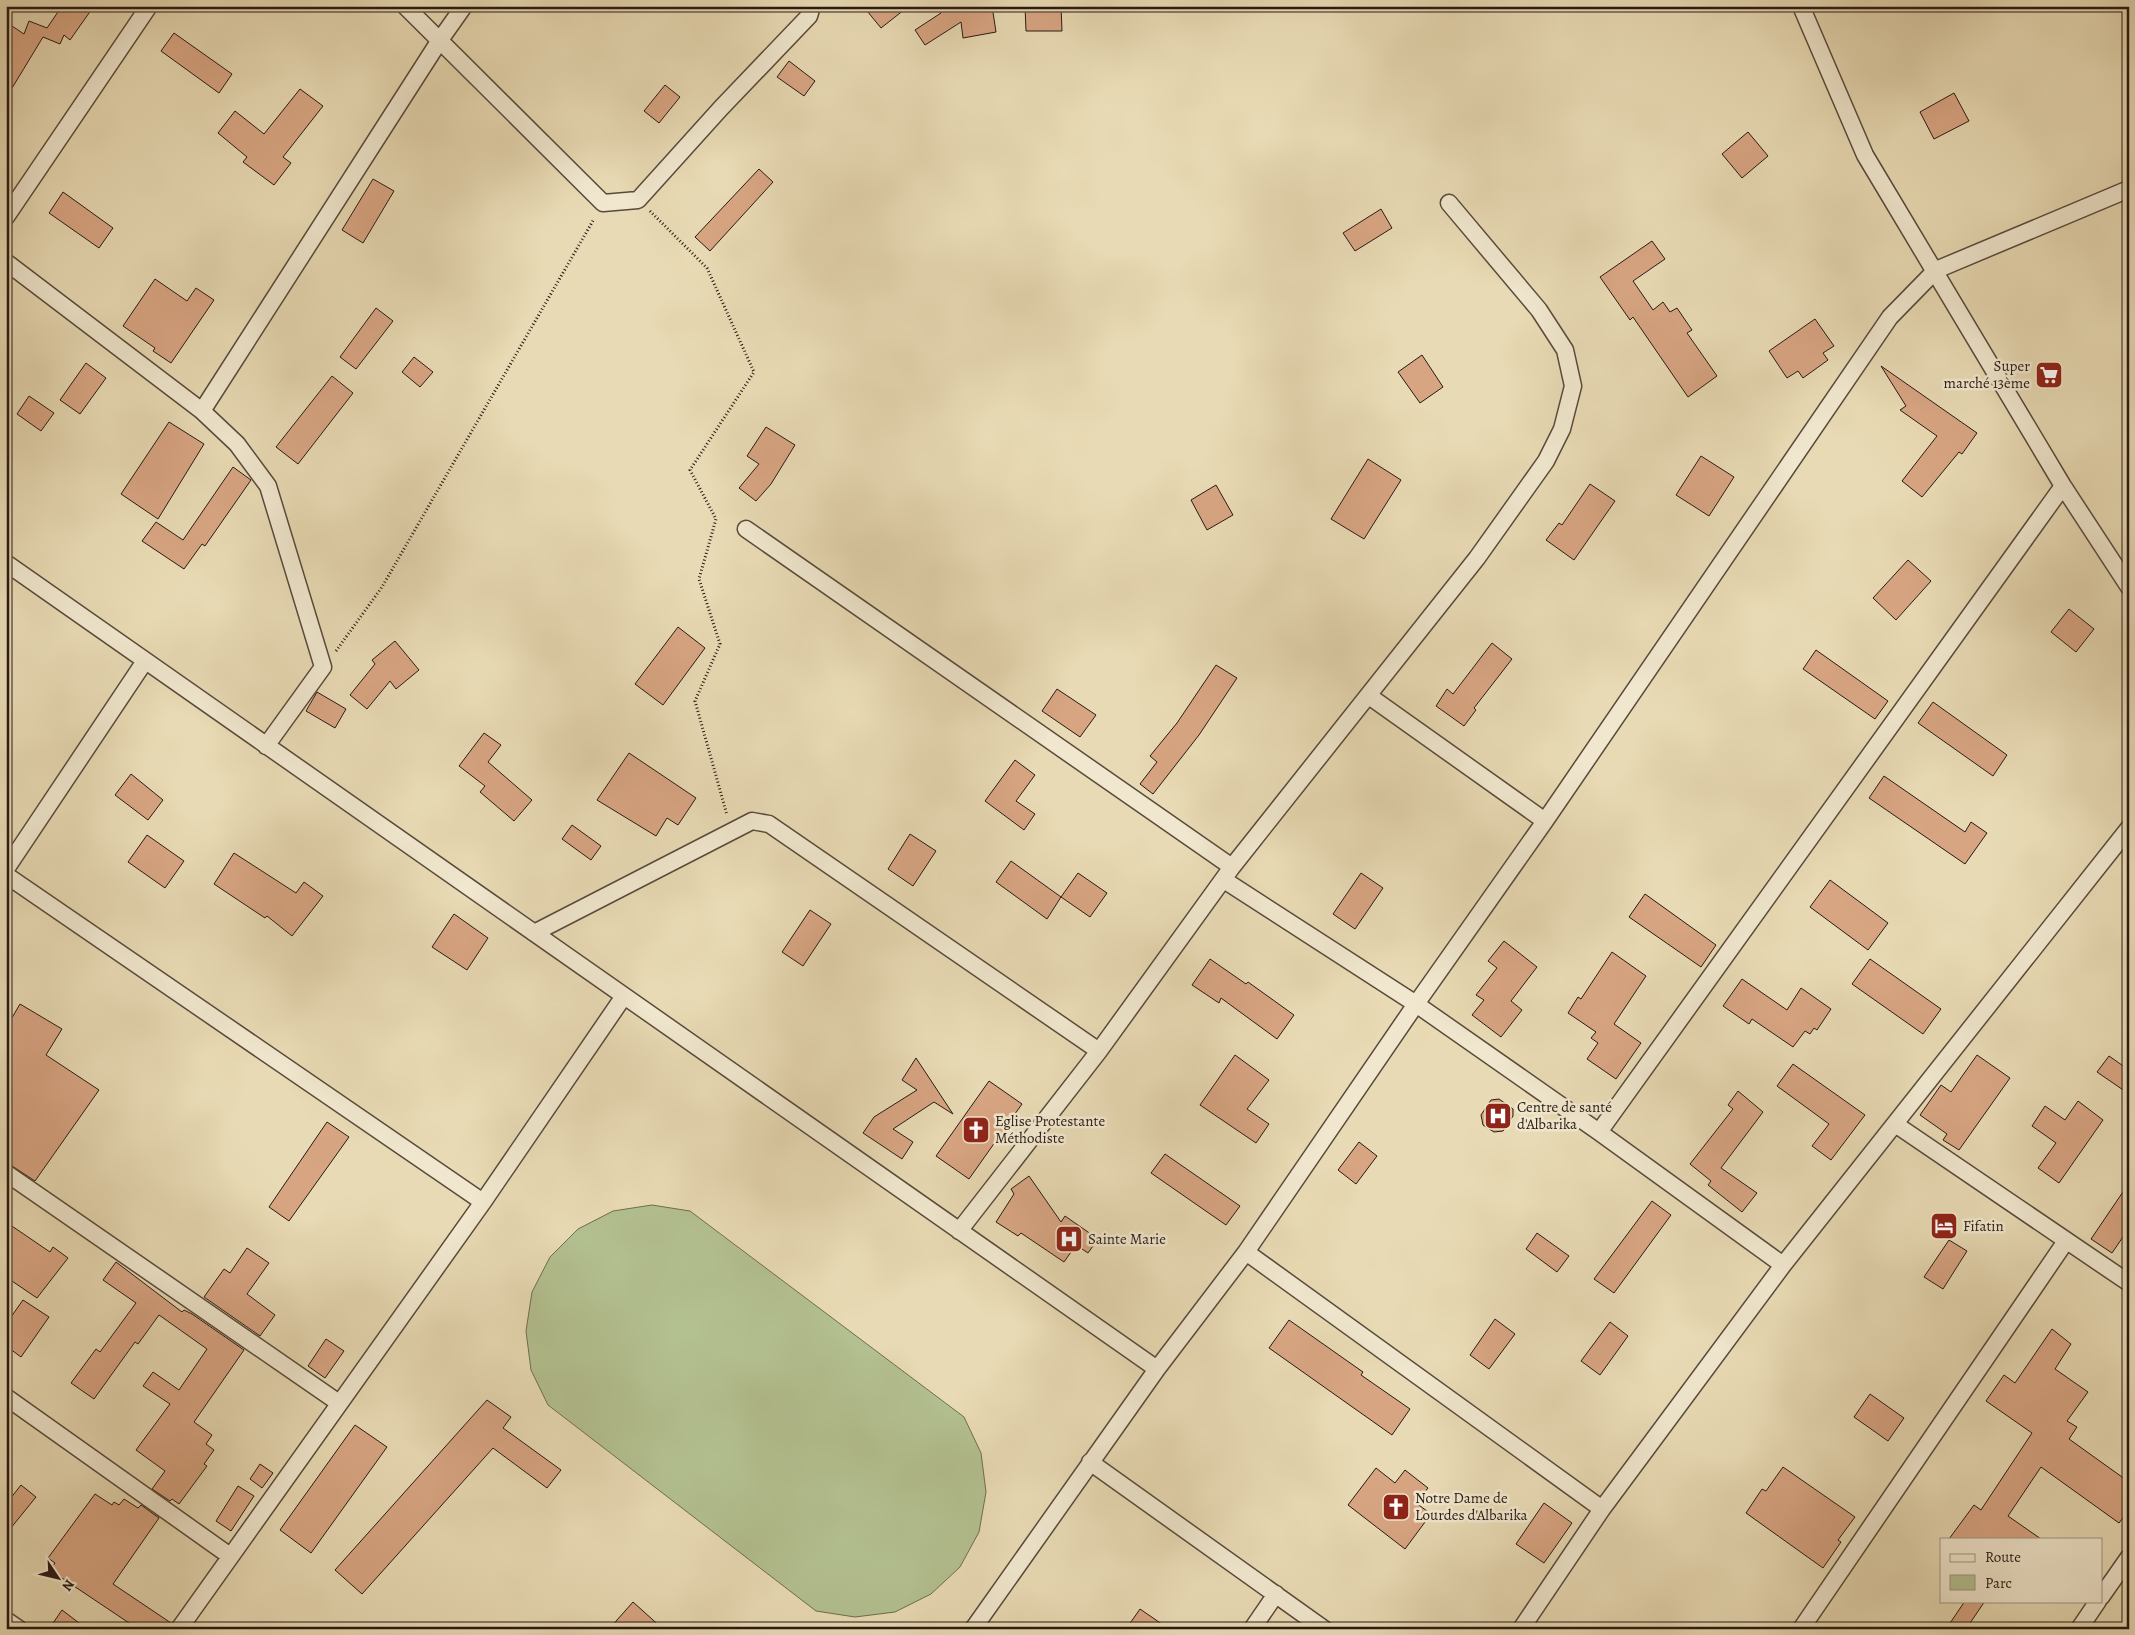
<svg xmlns="http://www.w3.org/2000/svg" width="2135" height="1635" viewBox="0 0 2135 1635" font-family="Alegreya,serif">
<rect width="100%" height="100%" fill="#e8dab4"/>
<filter id="stains"><feTurbulence type="fractalNoise" baseFrequency=".004" numOctaves="4"/><feColorMatrix values="0 0 0 0 .2 0 0 0 0 .09 0 0 0 0 .02 0 0 0 .5 -.17"/></filter>
<radialGradient id="worn" r=".72"><stop offset=".6" stop-color="#630" stop-opacity="0"/><stop offset="1" stop-color="#630" stop-opacity=".3"/></radialGradient>
<path fill="#b3c090" stroke="#6e6d52" d="M 652,1205 L 690,1211 L 964,1417 L 981,1453 L 986,1492 L 979,1532 L 960,1567 L 931,1594 L 895,1612 L 855,1617 L 816,1611 L 548,1405 L 531,1370 L 526,1331 L 532,1292 L 550,1257 L 578,1229 L 613,1211 Z"/>
<path fill="#d8a583" stroke="#281a13" d="M 62,6 L 94,6 L 70,40 L 64,35 L 60,44 L 43,37 L 6,98 L 6,22 L 24,34 L 29,21 L 47,28 Z
M 863,6 L 909,6 L 881,28 Z
M 937,6 L 992,6 L 996,32 L 963,38 L 961,22 L 925,45 L 915,30 L 941,13 Z
M 1025,6 L 1061,6 L 1062,31 L 1026,31 Z
M 174,33 L 232,74 L 219,93 L 161,51 Z
M 789,61 L 815,81 L 804,96 L 777,77 Z
M 665,85 L 680,97 L 659,123 L 644,111 Z
M 300,89 L 323,106 L 283,157 L 291,163 L 274,185 L 243,162 L 247,157 L 218,133 L 235,111 L 264,134 Z
M 1954,93 L 1969,121 L 1934,139 L 1920,112 Z
M 1748,132 L 1768,156 L 1742,178 L 1722,154 Z
M 759,169 L 773,182 L 710,251 L 695,237 Z
M 373,179 L 394,191 L 363,243 L 342,230 Z
M 63,192 L 113,228 L 99,248 L 49,213 Z
M 1381,209 L 1392,228 L 1355,251 L 1343,233 Z
M 1652,241 L 1665,259 L 1633,281 L 1653,310 L 1663,302 L 1670,312 L 1677,308 L 1692,330 L 1687,333 L 1717,376 L 1688,397 L 1633,317 L 1630,320 L 1600,277 Z
M 155,279 L 187,301 L 196,288 L 214,300 L 171,363 L 153,351 L 155,348 L 123,326 Z
M 376,308 L 393,321 L 356,369 L 340,357 Z
M 1815,319 L 1834,346 L 1823,353 L 1828,360 L 1803,378 L 1798,371 L 1787,378 L 1769,351 Z
M 1422,355 L 1443,387 L 1420,403 L 1398,372 Z
M 414,357 L 433,372 L 420,387 L 402,372 Z
M 86,363 L 106,378 L 80,414 L 60,400 Z
M 1881,366 L 1977,433 L 1962,454 L 1959,452 L 1922,497 L 1902,481 L 1937,436 L 1900,410 L 1906,406 Z
M 332,376 L 353,393 L 298,464 L 276,447 Z
M 29,396 L 54,413 L 41,431 L 17,414 Z
M 169,422 L 204,444 L 158,519 L 121,494 Z
M 766,427 L 795,445 L 771,484 L 756,501 L 739,488 L 759,464 L 747,456 Z
M 1701,456 L 1734,477 L 1709,516 L 1676,495 Z
M 1368,459 L 1401,480 L 1364,539 L 1331,519 Z
M 233,467 L 251,480 L 205,546 L 202,544 L 184,569 L 142,541 L 156,522 L 183,540 Z
M 1590,484 L 1615,501 L 1574,560 L 1546,540 L 1559,523 L 1562,525 Z
M 1216,485 L 1233,515 L 1207,530 L 1191,500 Z
M 1908,560 L 1931,581 L 1896,620 L 1873,598 Z
M 2069,609 L 2094,629 L 2076,652 L 2051,632 Z
M 678,627 L 705,648 L 663,705 L 635,684 Z
M 395,641 L 419,670 L 396,689 L 390,681 L 367,709 L 350,695 L 375,664 L 372,660 Z
M 1492,643 L 1512,659 L 1474,708 L 1476,710 L 1464,726 L 1436,706 L 1447,689 L 1453,694 Z
M 1816,650 L 1888,701 L 1875,719 L 1803,669 Z
M 1216,665 L 1237,678 L 1199,735 L 1153,794 L 1140,784 L 1157,762 L 1150,756 L 1177,723 Z
M 1057,689 L 1096,715 L 1080,737 L 1042,711 Z
M 317,692 L 346,709 L 335,728 L 306,711 Z
M 1933,702 L 2007,755 L 1993,776 L 1918,723 Z
M 484,733 L 501,745 L 488,762 L 532,800 L 514,821 L 480,792 L 485,786 L 459,766 Z
M 629,753 L 696,798 L 678,825 L 667,818 L 656,836 L 597,800 Z
M 1015,760 L 1035,775 L 1016,801 L 1035,814 L 1024,830 L 985,801 Z
M 131,774 L 163,800 L 148,820 L 115,795 Z
M 1884,776 L 1965,832 L 1971,822 L 1987,833 L 1965,864 L 1869,798 Z
M 572,825 L 601,846 L 591,860 L 562,839 Z
M 910,834 L 936,851 L 913,886 L 888,869 Z
M 147,835 L 184,861 L 165,888 L 128,862 Z
M 234,853 L 296,893 L 304,882 L 323,896 L 292,936 L 267,916 L 265,918 L 214,884 Z
M 1011,861 L 1061,897 L 1047,919 L 996,882 Z
M 1078,873 L 1107,893 L 1090,917 L 1061,897 Z
M 1361,873 L 1383,888 L 1355,929 L 1333,914 Z
M 1830,880 L 1888,923 L 1868,950 L 1810,907 Z
M 1645,894 L 1716,945 L 1701,967 L 1629,917 Z
M 810,910 L 831,924 L 803,966 L 782,952 Z
M 454,914 L 488,938 L 467,970 L 432,947 Z
M 1504,941 L 1537,967 L 1511,1001 L 1522,1010 L 1501,1037 L 1472,1015 L 1484,1000 L 1476,995 L 1497,968 L 1488,961 Z
M 1612,952 L 1646,976 L 1614,1024 L 1641,1043 L 1616,1079 L 1587,1059 L 1598,1043 L 1591,1038 L 1596,1032 L 1568,1013 L 1578,997 L 1581,999 Z
M 1210,959 L 1246,984 L 1248,982 L 1294,1015 L 1277,1039 L 1221,998 L 1219,1003 L 1192,985 Z
M 1870,959 L 1941,1009 L 1923,1034 L 1852,984 Z
M 1742,979 L 1787,1010 L 1801,988 L 1831,1009 L 1817,1030 L 1814,1028 L 1810,1034 L 1805,1031 L 1793,1047 L 1752,1019 L 1749,1024 L 1723,1006 Z
M 20,1004 L 62,1029 L 46,1055 L 99,1090 L 35,1181 L 6,1162 L 6,1028 Z
M 1235,1055 L 1269,1080 L 1247,1109 L 1269,1124 L 1256,1143 L 1200,1105 Z
M 1977,1055 L 2010,1078 L 1959,1150 L 1943,1140 L 1947,1134 L 1920,1115 L 1941,1085 L 1951,1092 Z
M 2109,1056 L 2129,1070 L 2129,1094 L 2097,1072 Z
M 916,1058 L 953,1114 L 934,1102 L 893,1129 L 913,1142 L 902,1159 L 863,1133 L 874,1117 L 917,1090 L 902,1080 Z
M 1793,1064 L 1865,1115 L 1831,1160 L 1812,1146 L 1829,1124 L 1777,1086 Z
M 989,1081 L 1022,1104 L 969,1179 L 936,1156 Z
M 1738,1091 L 1763,1112 L 1721,1168 L 1757,1193 L 1742,1212 L 1708,1185 L 1711,1181 L 1690,1164 L 1733,1109 L 1728,1105 Z
M 1499,1099 L 1513,1109 L 1513,1116 L 1503,1131 L 1494,1132 L 1483,1125 L 1481,1115 L 1491,1100 Z
M 2078,1101 L 2103,1120 L 2059,1183 L 2038,1168 L 2056,1143 L 2032,1126 L 2045,1106 L 2065,1120 Z
M 327,1122 L 349,1137 L 289,1221 L 269,1207 Z
M 1359,1142 L 1377,1156 L 1356,1184 L 1338,1170 Z
M 1165,1154 L 1240,1206 L 1226,1225 L 1151,1173 Z
M 1029,1176 L 1061,1222 L 1065,1216 L 1098,1239 L 1088,1253 L 1076,1245 L 1064,1262 L 1021,1233 L 1018,1236 L 996,1222 L 1014,1194 L 1011,1189 Z
M 2129,1183 L 2129,1228 L 2112,1253 L 2091,1239 Z
M 1652,1201 L 1671,1215 L 1614,1293 L 1594,1279 Z
M 6,1222 L 50,1252 L 53,1247 L 68,1258 L 37,1298 L 6,1277 Z
M 1537,1233 L 1569,1256 L 1557,1272 L 1526,1249 Z
M 1949,1240 L 1967,1251 L 1943,1289 L 1924,1277 Z
M 247,1248 L 269,1263 L 247,1294 L 275,1315 L 260,1336 L 204,1297 L 224,1269 L 230,1273 Z
M 116,1262 L 182,1312 L 184,1310 L 192,1314 L 244,1350 L 194,1422 L 212,1435 L 206,1444 L 214,1450 L 204,1464 L 207,1466 L 179,1504 L 172,1499 L 170,1501 L 152,1489 L 165,1471 L 136,1450 L 170,1404 L 143,1386 L 153,1372 L 179,1390 L 207,1349 L 159,1315 L 138,1344 L 135,1342 L 94,1399 L 71,1383 L 96,1349 L 100,1352 L 136,1303 L 103,1280 Z
M 23,1300 L 49,1317 L 21,1357 L 6,1346 L 6,1324 Z
M 1495,1319 L 1515,1334 L 1489,1369 L 1470,1355 Z
M 1289,1320 L 1363,1372 L 1361,1375 L 1410,1409 L 1392,1435 L 1269,1348 Z
M 1610,1322 L 1628,1336 L 1600,1375 L 1581,1361 Z
M 2052,1329 L 2071,1344 L 2055,1369 L 2088,1392 L 2067,1421 L 2077,1427 L 2069,1439 L 2129,1482 L 2129,1510 L 2119,1523 L 2041,1467 L 2008,1516 L 2041,1539 L 1949,1539 L 1974,1505 L 1981,1510 L 2032,1433 L 1986,1401 L 2004,1375 L 2015,1383 Z
M 326,1339 L 344,1351 L 325,1378 L 308,1366 Z
M 1870,1394 L 1904,1418 L 1888,1441 L 1854,1417 Z
M 487,1400 L 511,1417 L 503,1428 L 561,1470 L 547,1488 L 493,1448 L 362,1594 L 335,1570 Z
M 355,1425 L 387,1447 L 311,1553 L 280,1530 Z
M 260,1464 L 273,1473 L 262,1488 L 250,1479 Z
M 1783,1467 L 1855,1517 L 1838,1540 L 1841,1542 L 1823,1568 L 1746,1513 L 1762,1489 L 1766,1491 Z
M 1376,1468 L 1395,1483 L 1405,1470 L 1428,1488 L 1416,1503 L 1431,1514 L 1405,1549 L 1348,1505 Z
M 21,1485 L 36,1497 L 6,1534 L 6,1504 Z
M 238,1486 L 254,1496 L 231,1531 L 216,1521 Z
M 95,1494 L 112,1505 L 114,1502 L 119,1505 L 124,1499 L 138,1508 L 141,1505 L 159,1518 L 113,1584 L 171,1623 L 169,1629 L 138,1629 L 50,1570 L 55,1563 L 48,1558 Z
M 1544,1503 L 1572,1523 L 1544,1563 L 1516,1544 Z
M 1965,1601 L 1985,1601 L 1966,1629 L 1946,1629 Z
M 633,1602 L 663,1629 L 609,1629 Z
M 1140,1609 L 1169,1629 L 1126,1629 Z
M 62,1610 L 87,1629 L 49,1629 Z"/>
<g fill="none" stroke-linecap="round" stroke-linejoin="round">
<g stroke="#584a3b" stroke-width="19">
<path id="street" d="M 405,6 L 603,203 L 638,200 L 721,108 L 809,16 L 812,6
M 1801,6 L 1865,155 L 2063,486 L 2129,587
M 6,217 L 149,6
M 6,262 L 202,411 L 237,444 L 268,486 L 323,667 L 266,746
M 202,411 L 440,40 L 464,6
M 746,529 L 1232,867
M 6,563 L 1157,1369
M 1369,696 L 1545,821
M 6,869 L 145,661
M 6,875 L 483,1202
M 1224,880 L 1416,1004 L 1599,1132 L 1783,1265
M 534,933 L 752,821 L 769,824 L 1099,1051
M 1895,1124 L 2129,1283
M 1599,1132 L 2063,486
M 6,1173 L 339,1403
M 959,1231 L 1099,1051 L 1232,867 L 1477,558 L 1546,461 L 1562,429 L 1573,386 L 1565,350 L 1539,310 L 1449,203
M 1246,1252 L 1602,1509
M 6,1397 L 230,1556
M 1090,1462 L 1324,1629
M 2101,1597 L 2129,1557
M 6,1620 L 19,1629
M 179,1629 L 483,1202 L 624,996
M 973,1629 L 1157,1369 L 1246,1252 L 1416,1004 L 1545,821 L 1890,317 L 1936,270 L 2129,189
M 1252,1629 L 1276,1594
M 1521,1629 L 1602,1509 L 1783,1265 L 2129,828
M 1801,1629 L 2066,1241
M 2079,1629 L 2098,1601"/>
</g>
<path stroke="#281a13" stroke-width="3" stroke-dasharray="1 2.5" stroke-linecap="butt" d="M 650,211 L 707,268 L 754,372 L 690,470 L 716,519 L 699,579 L 720,644 L 695,701 L 727,815
M 336,651 L 382,587 L 594,219"/>
<use href="#street" stroke="#f0e7ce" stroke-width="16"/>
</g>
<defs>
<g id="supermarket-square" transform="scale(1.4375)"><rect x="-9" y="-9" width="18" height="18" rx="4" fill="#8f2418" stroke="#f0e7ce"/><path d="M-6-5.5h2.5l.6 2H6L4.5 2H-2.5L-4.4-4H-6ZM-1.5 3.2a1.3 1.3 0 1 0 .1 0ZM3 3.2a1.3 1.3 0 1 0 .1 0Z" fill="#fff"/></g>
<g id="hospital-square" transform="scale(1.4375)"><rect x="-9" y="-9" width="18" height="18" rx="4" fill="#8f2418" stroke="#f0e7ce"/><path d="M-5-5h3v3.5h4V-5h3V5h-3V1.5h-4V5h-3Z" fill="#fff"/></g>
<g id="church-square" transform="scale(1.4375)"><rect x="-9" y="-9" width="18" height="18" rx="4" fill="#8f2418" stroke="#f0e7ce"/><path d="M-1.2-6h2.4v3.5h3.3v2.4h-3.3V6h-2.4V-.1h-3.3v-2.4h3.3Z" fill="#fff"/></g>
<g id="hotel-square" transform="scale(1.4375)"><rect x="-9" y="-9" width="18" height="18" rx="4" fill="#8f2418" stroke="#f0e7ce"/><path d="M-6-4.5h1.5V1H6V5H4.5V3h-9V5H-6ZM-4 0a1.8 1.8 0 1 1 3.6 0ZM.5 0V-2.5h3Q6-2.5 6 0Z" fill="#fff"/></g>
</defs>
<g fill-rule="evenodd">
<use href="#supermarket-square" x="2049" y="375"/>
<use href="#hospital-square" x="1498" y="1116"/>
<use href="#church-square" x="976" y="1130"/>
<use href="#hotel-square" x="1944" y="1226"/>
<use href="#hospital-square" x="1069" y="1239"/>
<use href="#church-square" x="1396" y="1507"/>
</g>
<g text-anchor="middle" stroke-width="5" stroke-linejoin="round" paint-order="stroke">
<g font-size="15" fill="#281a13" stroke="#f0e7ce" text-anchor="start">
<text x="2030" y="371" text-anchor="end">Super<tspan x="2030" dy="17">marché 13ème</tspan></text>
<text x="1517" y="1112">Centre de santé<tspan x="1517" dy="17">d'Albarika</tspan></text>
<text x="995" y="1126">Eglise Protestante<tspan x="995" dy="17">Méthodiste</tspan></text>
<text x="1963" y="1231">Fifatin</text>
<text x="1088" y="1244">Sainte Marie</text>
<text x="1415" y="1503">Notre Dame de<tspan x="1415" dy="17">Lourdes d'Albarika</tspan></text>
</g>
</g>
<rect width="2135" height="1635" fill="none" stroke="#e8dab4" stroke-width="25"/>
<rect x="8" y="8" width="2120" height="1620" fill="none" stroke="#281a13" stroke-width="2.5"/>
<rect x="12" y="12" width="2110" height="1610" fill="none" stroke="#281a13"/>
<rect x="1940" y="1538" width="162" height="65" fill="#f0e7ce" stroke="#a09583"/>
<rect x="1950" y="1554" width="25" height="8" fill="#f0e7ce" stroke="#a09583"/>
<text x="1985" y="1562" font-size="15" fill="#281a13">Route</text>
<rect x="1950" y="1575" width="25" height="15" fill="#b3c090" stroke="#a09583"/>
<text x="1985" y="1588" font-size="15" fill="#281a13">Parc</text>
<g transform="translate(58 1578) rotate(125)" stroke="#f0e7ce" stroke-width="4" paint-order="stroke">
<path d="M0-4L9 19L0 12L-9 19Z" fill="#281a13"/>
<text y="-8" font-size="14" font-weight="bold" text-anchor="middle" fill="#281a13">N</text>
</g>
<rect width="100%" height="100%" filter="url(#stains)"/>
<rect width="100%" height="100%" fill="url(#worn)"/>
</svg>
